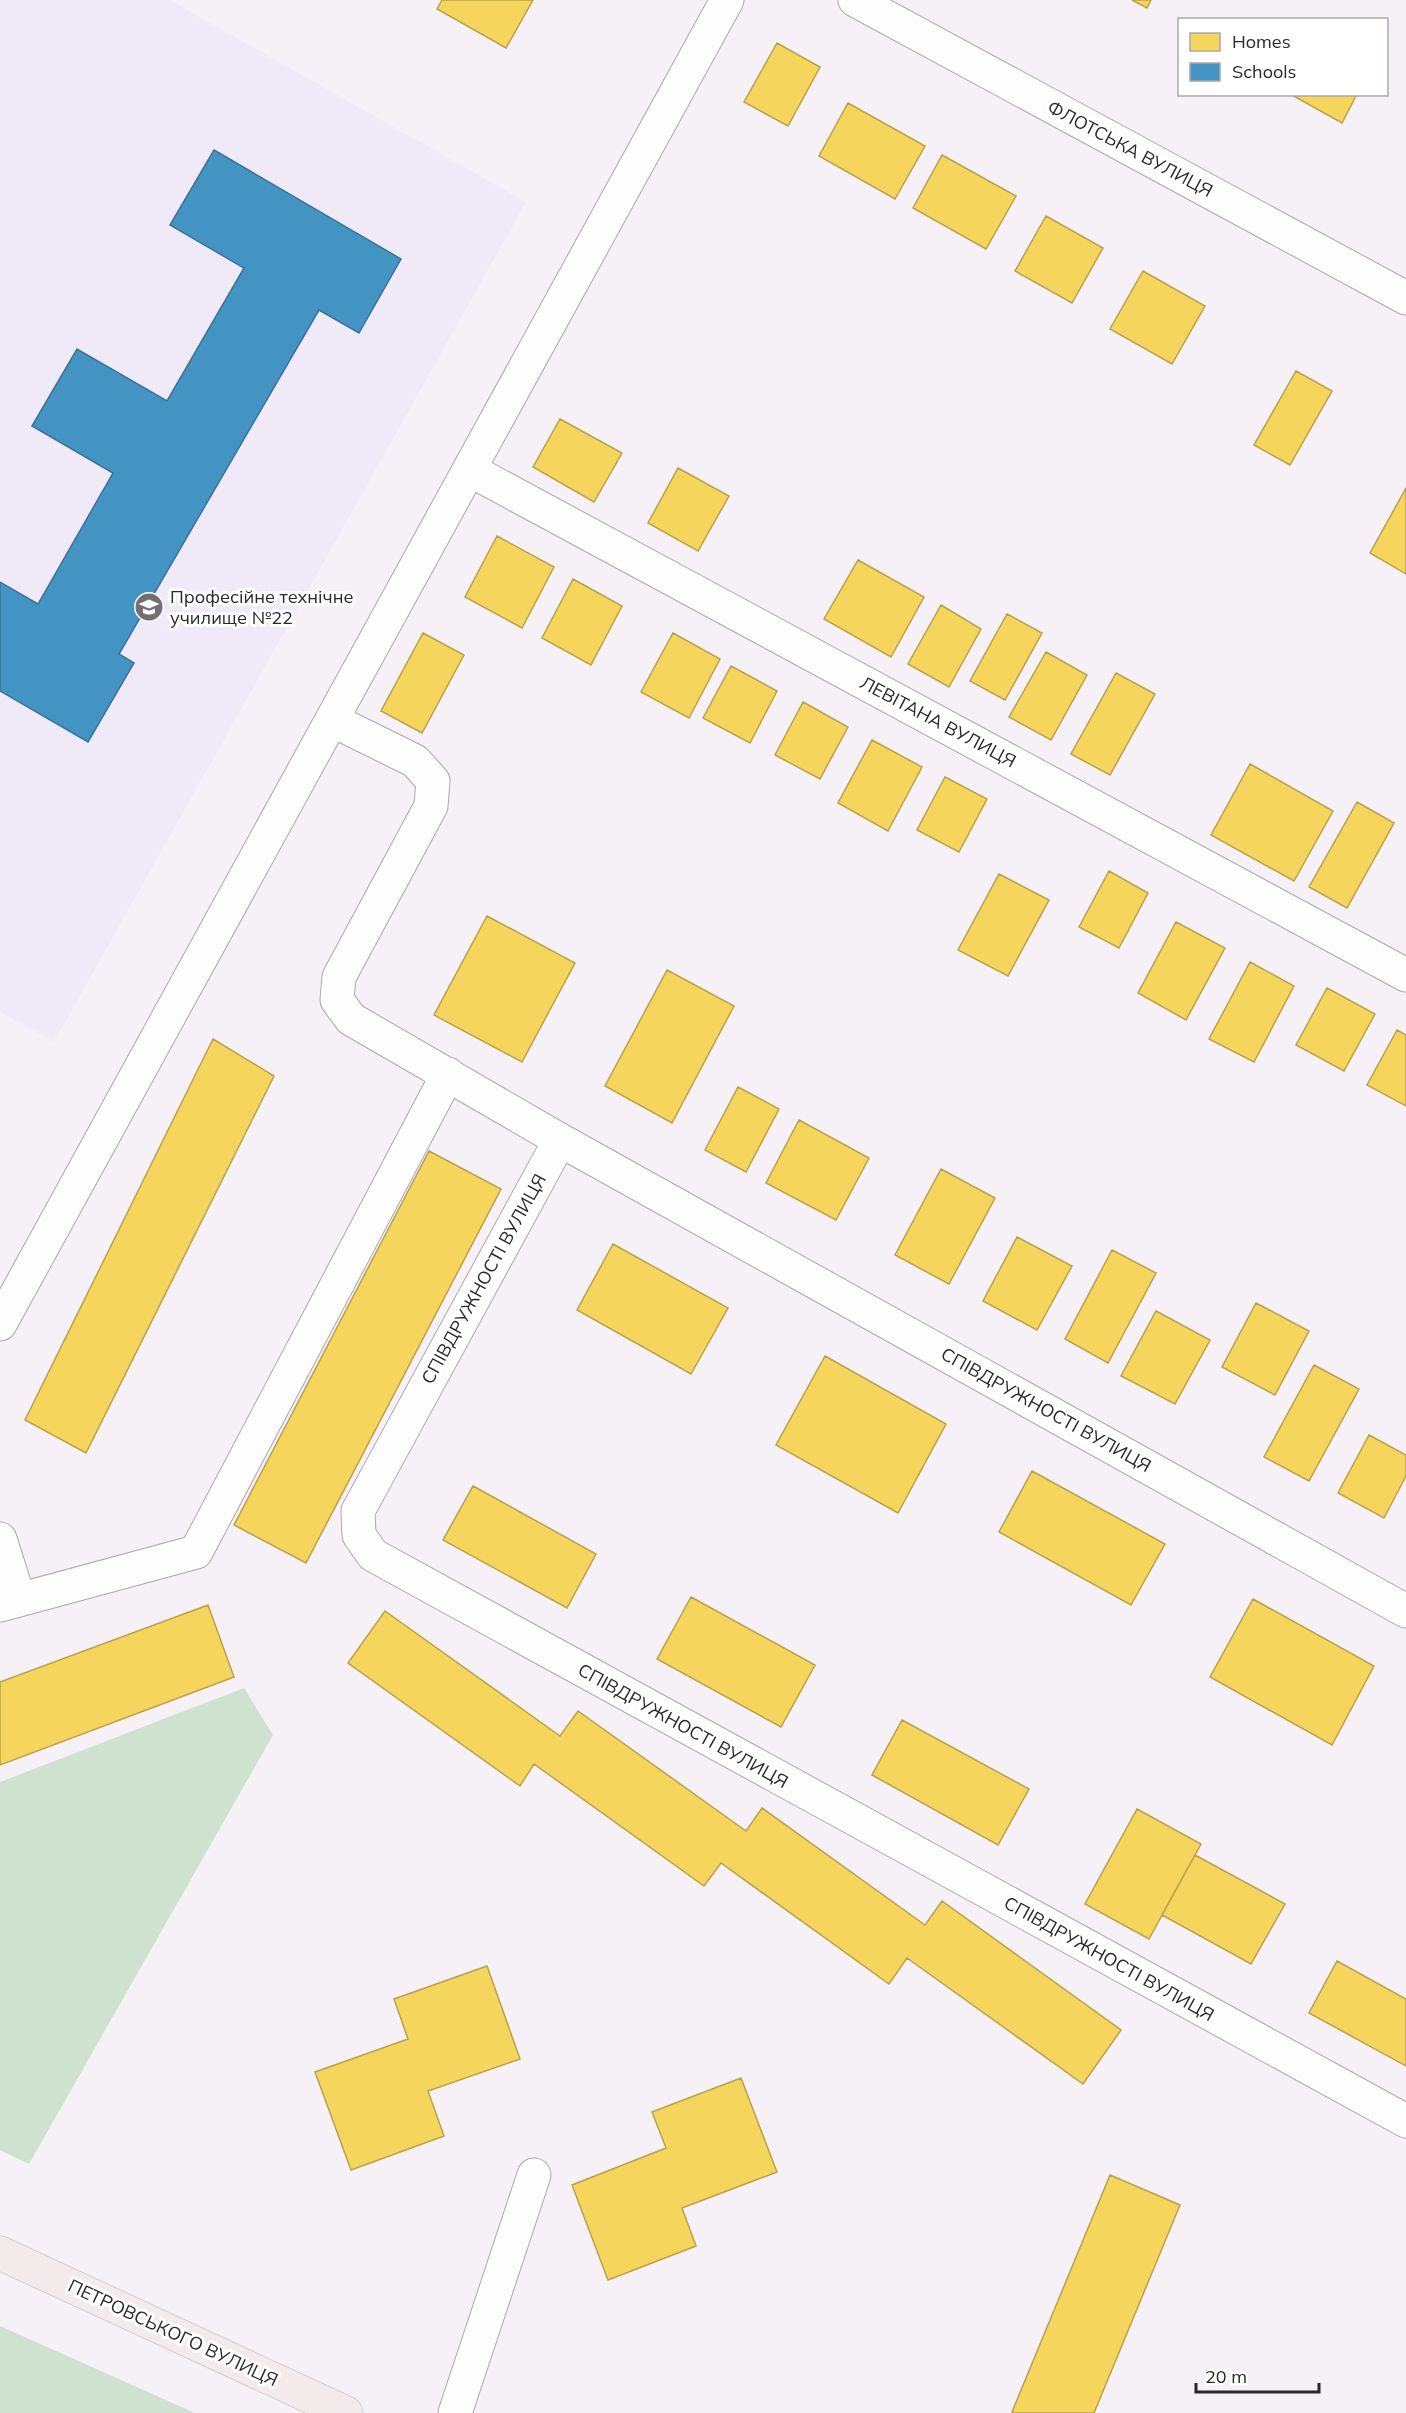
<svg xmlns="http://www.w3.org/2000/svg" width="1406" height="2413" viewBox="0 0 1406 2413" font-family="Mulish,sans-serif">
<rect width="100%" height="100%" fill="#f6f1f6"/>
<path fill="#f0eaf8" d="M 0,0 L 170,0 L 526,202 L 54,1042 L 0,1012 Z"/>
<path fill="#cfe2d0" d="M 244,1688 L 273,1735 L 29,2164 L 0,2150 L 0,1782 Z
M 0,2326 L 195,2413 L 0,2413 Z"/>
<path fill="#f6d55c" stroke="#b9a14d" stroke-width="1.5" d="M 442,0 L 533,0 L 506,48 L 437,9 Z
M 1132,0 L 1151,0 L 1147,8 Z
M 777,43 L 820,67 L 788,126 L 744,102 Z
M 1290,94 L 1357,94 L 1342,123 Z
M 848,103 L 925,146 L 895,199 L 819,156 Z
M 942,155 L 1016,196 L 986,249 L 913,208 Z
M 1046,216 L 1103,248 L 1072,303 L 1015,271 Z
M 1143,271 L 1205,306 L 1172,364 L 1110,329 Z
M 1296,371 L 1332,391 L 1290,465 L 1254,445 Z
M 560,419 L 622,453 L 594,502 L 533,467 Z
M 678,468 L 729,496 L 698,551 L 648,523 Z
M 1406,488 L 1406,574 L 1370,553 Z
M 497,536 L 554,567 L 522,628 L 465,597 Z
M 858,560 L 924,597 L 891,657 L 824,619 Z
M 573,579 L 622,606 L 591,665 L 542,638 Z
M 941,605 L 981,629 L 949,687 L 908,664 Z
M 1007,614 L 1042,633 L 1005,700 L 970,681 Z
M 423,633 L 464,655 L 422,733 L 381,711 Z
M 673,633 L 720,659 L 689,718 L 641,692 Z
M 1046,652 L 1087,675 L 1051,740 L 1009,717 Z
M 731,666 L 777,691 L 750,743 L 703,718 Z
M 1116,673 L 1155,694 L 1110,775 L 1071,754 Z
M 803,702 L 848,727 L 820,779 L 775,755 Z
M 872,740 L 922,767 L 888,831 L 838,803 Z
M 1250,764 L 1333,811 L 1294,881 L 1211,835 Z
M 945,777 L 987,799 L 959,852 L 917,830 Z
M 1357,802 L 1394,823 L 1347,908 L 1309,887 Z
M 1109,871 L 1148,893 L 1119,948 L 1079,927 Z
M 999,874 L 1049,900 L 1008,976 L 958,950 Z
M 487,916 L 575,963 L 522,1062 L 434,1015 Z
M 1176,922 L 1225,948 L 1186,1020 L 1138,993 Z
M 1250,962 L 1294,986 L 1254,1062 L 1209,1039 Z
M 667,970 L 734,1006 L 672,1123 L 605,1086 Z
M 1327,988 L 1375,1014 L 1344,1071 L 1296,1045 Z
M 1397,1030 L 1406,1035 L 1406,1106 L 1367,1085 Z
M 213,1039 L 274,1076 L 86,1453 L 25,1420 Z
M 738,1087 L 779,1109 L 746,1172 L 705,1150 Z
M 799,1120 L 869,1158 L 836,1220 L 766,1183 Z
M 429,1151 L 501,1189 L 306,1563 L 234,1525 Z
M 941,1169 L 995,1198 L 949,1284 L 895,1255 Z
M 1017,1237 L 1072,1266 L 1037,1330 L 983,1301 Z
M 613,1244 L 728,1308 L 691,1374 L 577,1310 Z
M 1112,1250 L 1156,1273 L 1108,1363 L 1065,1339 Z
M 1256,1303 L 1309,1331 L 1275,1395 L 1222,1367 Z
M 1156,1311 L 1210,1340 L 1175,1404 L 1121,1376 Z
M 825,1356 L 946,1424 L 898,1513 L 776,1445 Z
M 1314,1365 L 1359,1389 L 1309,1481 L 1264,1457 Z
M 1369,1435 L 1406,1455 L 1406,1476 L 1384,1518 L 1338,1493 Z
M 1032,1471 L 1165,1544 L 1131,1605 L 999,1532 Z
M 473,1486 L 596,1554 L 567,1608 L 443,1540 Z
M 691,1597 L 815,1665 L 781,1727 L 657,1659 Z
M 1253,1599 L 1374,1666 L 1332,1745 L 1210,1677 Z
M 208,1605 L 234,1677 L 0,1765 L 0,1682 Z
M 385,1611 L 560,1736 L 578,1711 L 746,1831 L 762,1808 L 925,1925 L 942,1901 L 1121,2030 L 1083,2084 L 907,1958 L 889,1984 L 721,1863 L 704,1886 L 534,1764 L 520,1786 L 348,1663 Z
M 902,1720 L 1029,1789 L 998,1845 L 872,1775 Z
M 1137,1809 L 1201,1844 L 1149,1939 L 1085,1904 Z
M 1195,1855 L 1285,1904 L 1251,1964 L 1162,1915 Z
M 1337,1961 L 1406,1999 L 1406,2066 L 1309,2013 Z
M 487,1966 L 520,2059 L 428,2091 L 444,2136 L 351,2170 L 315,2072 L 408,2039 L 394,1999 Z
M 741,2078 L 777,2172 L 682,2208 L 696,2246 L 608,2280 L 572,2185 L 666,2148 L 652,2112 Z
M 1110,2175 L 1180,2205 L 1094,2413 L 1014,2413 L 1012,2412 Z"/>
<path fill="#4393c3" stroke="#3c7395" stroke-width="1.5" d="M 214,150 L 401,259 L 359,333 L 319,310 L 119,654 L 134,663 L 88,742 L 0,691 L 0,582 L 38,604 L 113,473 L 32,426 L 77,349 L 167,401 L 244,268 L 170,225 Z"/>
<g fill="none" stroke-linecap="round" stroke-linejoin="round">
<g stroke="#aca8ac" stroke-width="35">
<path id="minor" d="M 855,0 L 1406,298
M 470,470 L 1406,975
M 332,720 L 415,761 L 433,781 L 431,806 L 339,977 L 337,1000 L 351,1019 L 560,1140 L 1406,1611
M 560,1140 L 358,1511 L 359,1535 L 373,1555 L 1406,2121
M 0,1324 L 727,0
M 0,1539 L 19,1599
M 0,1605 L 196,1552 L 448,1074
M 455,2413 L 534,2175"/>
</g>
<g stroke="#d1cfd1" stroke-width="35">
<path id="major" d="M 0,2253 L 346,2413"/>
</g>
<use href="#minor" stroke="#fefdfe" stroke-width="33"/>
<use href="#major" stroke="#f3ebeb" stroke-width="33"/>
</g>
<defs>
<g id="university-disc" transform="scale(1.5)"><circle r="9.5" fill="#726e72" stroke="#fff"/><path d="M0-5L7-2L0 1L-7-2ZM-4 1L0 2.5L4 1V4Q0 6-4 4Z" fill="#fff"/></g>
</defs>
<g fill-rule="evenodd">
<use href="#university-disc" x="149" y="607"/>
</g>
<g text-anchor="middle" stroke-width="6" stroke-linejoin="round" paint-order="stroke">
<g font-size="18" fill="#2b272b" stroke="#fff">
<text transform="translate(1130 149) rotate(28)" y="6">ФЛОТСЬКА ВУЛИЦЯ</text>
<text transform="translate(938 722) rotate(28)" y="6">ЛЕВІТАНА ВУЛИЦЯ</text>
<text transform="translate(484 1279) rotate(-61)" y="6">СПІВДРУЖНОСТІ ВУЛИЦЯ</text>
<text transform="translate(1046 1410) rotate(29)" y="6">СПІВДРУЖНОСТІ ВУЛИЦЯ</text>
<text transform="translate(683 1726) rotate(29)" y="6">СПІВДРУЖНОСТІ ВУЛИЦЯ</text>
<text transform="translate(1109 1959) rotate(29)" y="6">СПІВДРУЖНОСТІ ВУЛИЦЯ</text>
<text transform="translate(173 2333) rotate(25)" y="6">ПЕТРОВСЬКОГО ВУЛИЦЯ</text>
</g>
<g font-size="18" fill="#2b272b" stroke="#fff" text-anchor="start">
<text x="170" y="603">Професійне технічне<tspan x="170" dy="21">училище №22</tspan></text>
</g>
</g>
<rect x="1178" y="18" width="210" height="78" fill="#ffffff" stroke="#aaa9aa" stroke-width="1.5"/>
<rect x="1190" y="33" width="30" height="18" fill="#f6d55c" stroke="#aaa9aa" stroke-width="1.5"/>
<text x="1232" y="48" font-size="18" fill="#2b272b">Homes</text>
<rect x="1190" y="63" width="30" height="18" fill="#4393c3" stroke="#aaa9aa" stroke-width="1.5"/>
<text x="1232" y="78" font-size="18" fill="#2b272b">Schools</text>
<path d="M1196 2383v9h123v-9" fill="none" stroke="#2b272b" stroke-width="3"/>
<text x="1205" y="2383" font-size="18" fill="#2b272b" stroke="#ffffff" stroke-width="4.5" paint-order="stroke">20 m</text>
</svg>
